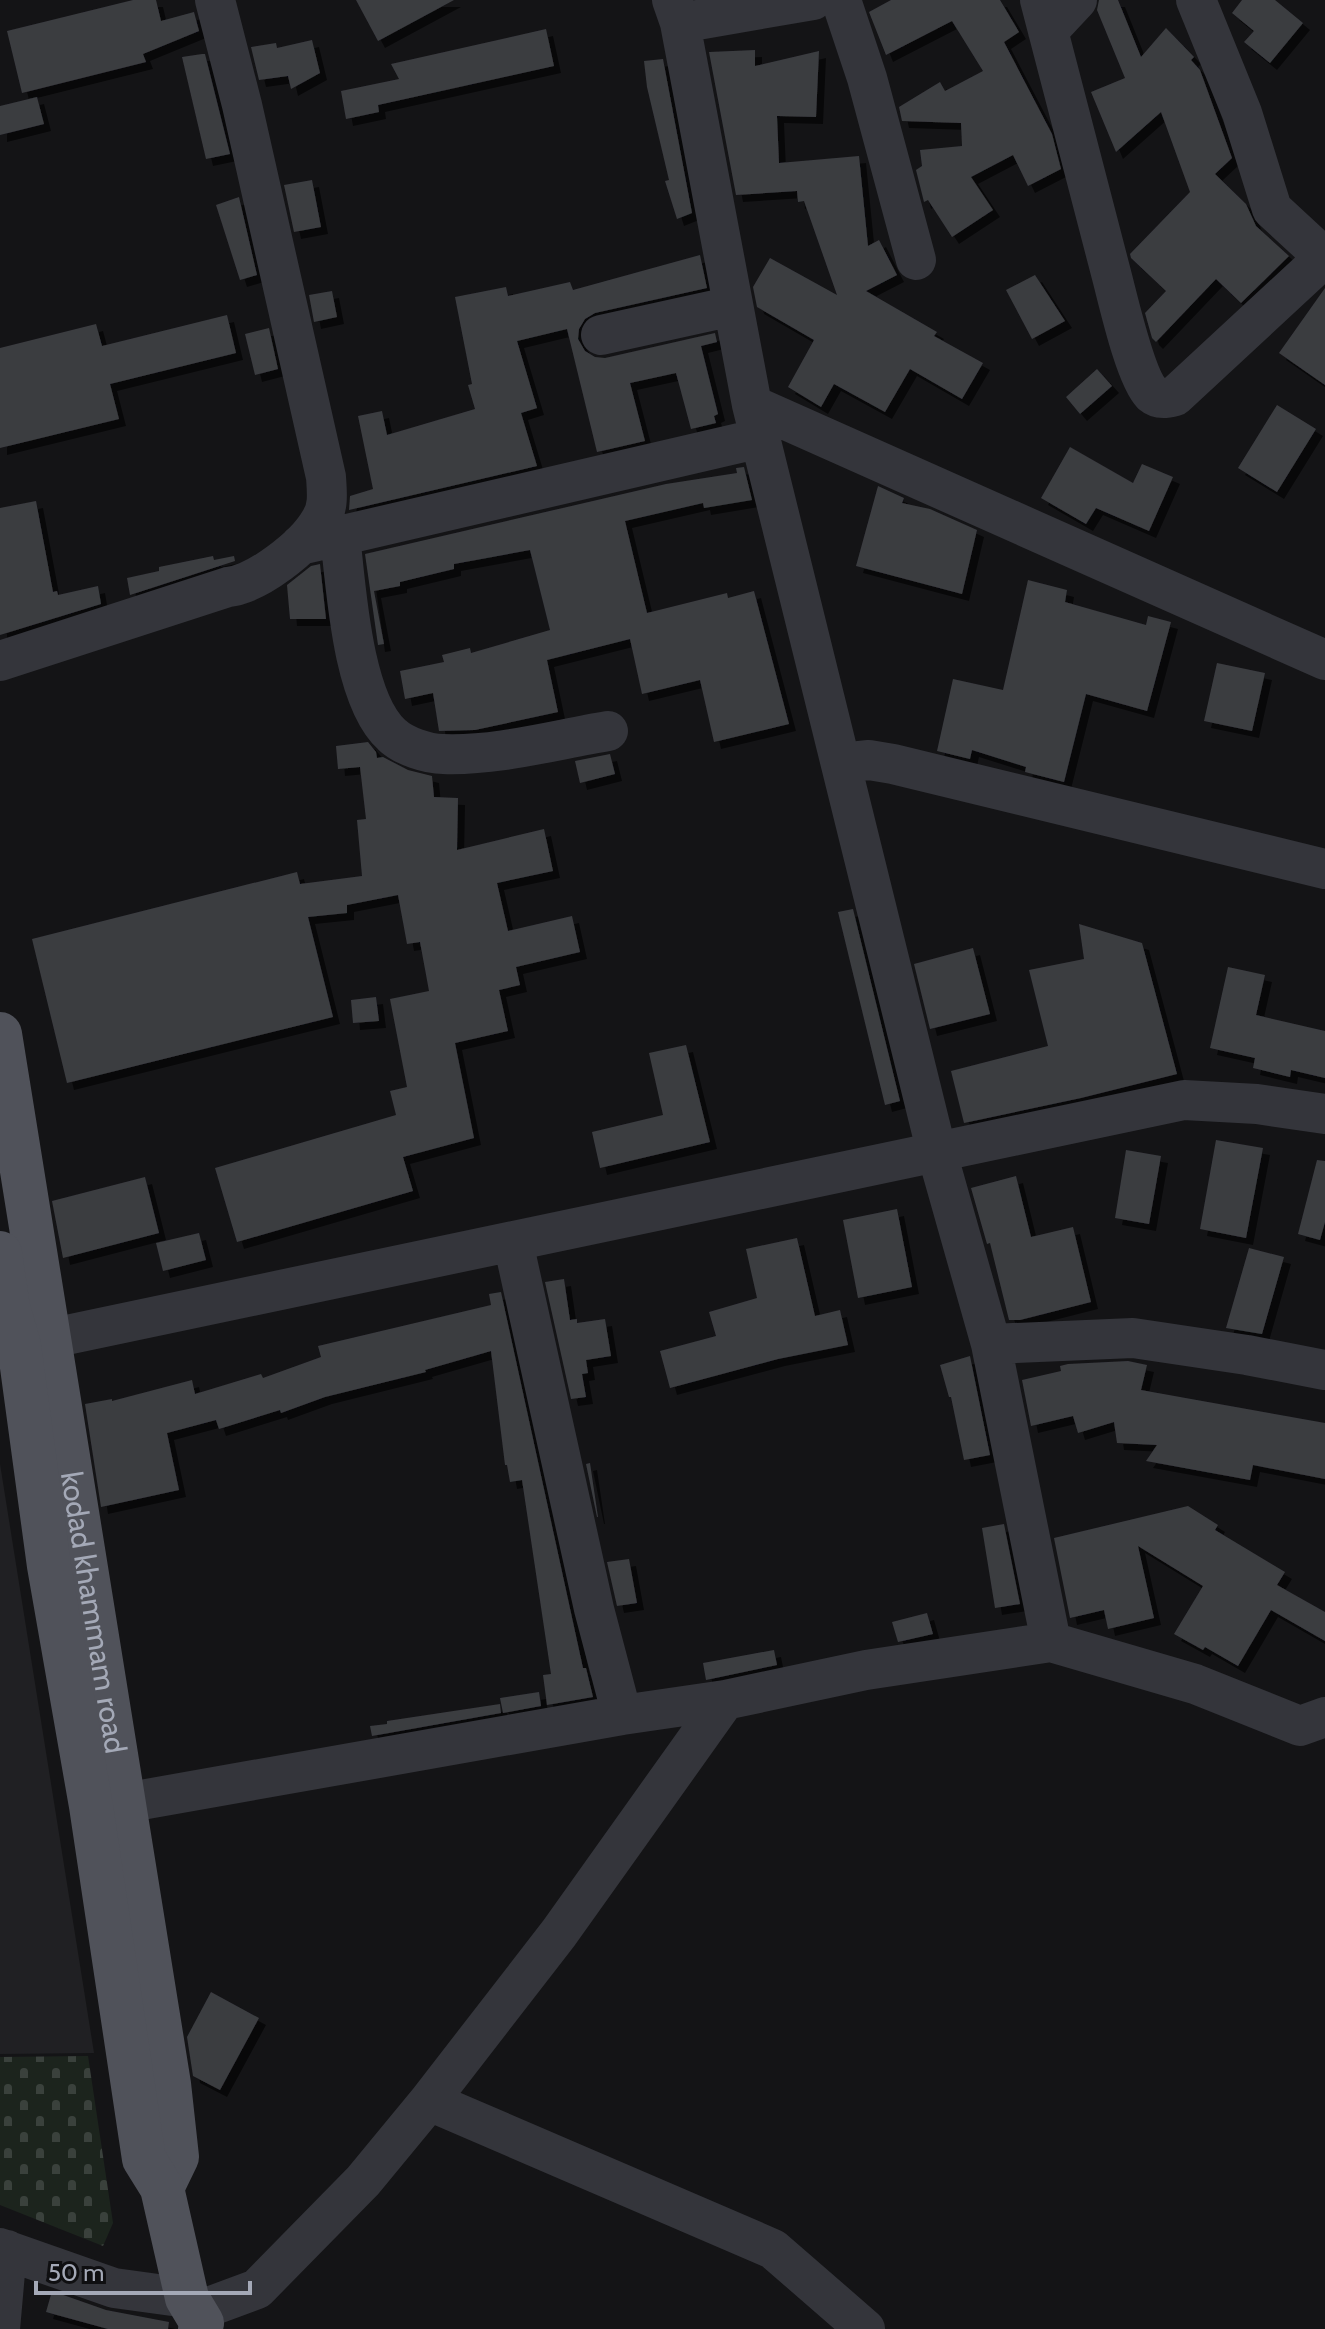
<svg xmlns="http://www.w3.org/2000/svg" width="1325" height="2329" viewBox="0 0 1325 2329" font-family="Cabin,sans-serif">
<defs>
<pattern id="cemetery-stones" width="16" height="16" patternUnits="userSpaceOnUse" patternTransform="scale(2)"><rect width="16" height="16" fill="#1c241d"/><path d="M2 7V4a2 2 0 0 1 4 0v3zM10 15v-3a2 2 0 0 1 4 0v3z" fill="#3a413c"/></pattern>
<filter id="shadow"><feDropShadow dx="7" dy="7" stdDeviation="0" flood-color="#0009"/></filter>
</defs>
<rect width="100%" height="100%" fill="#141416"/>
<path fill="#202023" d="M 0,1464 L 94,2053 L 0,2054 Z"/>
<path fill="url(#cemetery-stones)" d="M 88,2056 L 113,2223 L 103,2246 L 0,2205 L 0,2057 Z"/>
<path fill="#3b3c41" filter="url(#shadow)" d="M 133,0 L 156,0 L 161,21 L 194,12 L 199,31 L 143,54 L 146,62 L 22,93 L 7,31 Z
M 356,0 L 454,0 L 378,41 Z
M 891,0 L 1000,0 L 1019,32 L 1004,42 L 1052,134 L 1061,169 L 1028,186 L 1013,155 L 971,177 L 993,210 L 952,237 L 928,200 L 924,202 L 916,170 L 922,166 L 920,150 L 962,146 L 961,123 L 902,121 L 899,107 L 940,82 L 945,91 L 983,71 L 952,21 L 886,55 L 869,12 Z
M 1099,0 L 1118,0 L 1141,57 L 1166,28 L 1194,57 L 1191,60 L 1200,70 L 1232,158 L 1215,174 L 1246,204 L 1256,226 L 1289,256 L 1241,303 L 1216,279 L 1156,342 L 1152,338 L 1145,313 L 1166,291 L 1131,258 L 1130,254 L 1190,192 L 1161,112 L 1116,152 L 1091,92 L 1125,78 L 1097,10 Z
M 1242,0 L 1275,0 L 1303,23 L 1270,63 L 1244,42 L 1254,31 L 1232,13 Z
M 546,29 L 554,66 L 378,105 L 379,112 L 346,119 L 341,91 L 399,79 L 391,64 Z
M 312,40 L 320,73 L 291,89 L 288,76 L 259,80 L 251,47 L 276,43 L 277,48 Z
M 755,50 L 755,66 L 819,51 L 816,117 L 777,116 L 779,163 L 859,156 L 868,246 L 879,240 L 897,275 L 866,291 L 937,332 L 934,336 L 983,363 L 962,399 L 910,369 L 885,412 L 834,384 L 821,407 L 788,387 L 814,340 L 757,307 L 753,287 L 770,258 L 837,295 L 804,201 L 798,202 L 797,191 L 736,195 L 709,52 Z
M 202,54 L 205,54 L 230,154 L 206,159 L 182,57 Z
M 663,59 L 692,213 L 677,219 L 665,181 L 669,180 L 647,87 L 644,61 Z
M 37,97 L 44,124 L 0,135 L 0,106 Z
M 312,180 L 321,227 L 294,232 L 284,185 Z
M 239,197 L 257,275 L 240,280 L 216,205 Z
M 700,255 L 707,288 L 595,313 L 585,319 L 579,329 L 578,339 L 585,351 L 595,357 L 605,358 L 715,333 L 717,342 L 701,346 L 718,414 L 714,416 L 716,423 L 691,429 L 676,373 L 630,383 L 645,441 L 597,452 L 567,329 L 517,341 L 537,408 L 521,413 L 537,466 L 349,510 L 350,496 L 373,489 L 358,416 L 382,411 L 387,435 L 475,409 L 468,385 L 472,384 L 455,297 L 506,287 L 508,296 L 570,282 L 573,290 Z
M 1035,275 L 1065,321 L 1032,339 L 1006,290 Z
M 1325,288 L 1325,385 L 1279,353 Z
M 332,291 L 337,317 L 314,322 L 309,295 Z
M 227,315 L 236,353 L 110,384 L 119,419 L 0,448 L 0,348 L 96,324 L 102,346 Z
M 269,328 L 278,369 L 255,375 L 245,334 Z
M 1097,369 L 1112,386 L 1080,414 L 1066,397 Z
M 1277,405 L 1316,429 L 1277,492 L 1238,468 Z
M 1070,447 L 1133,483 L 1142,464 L 1173,477 L 1149,531 L 1096,508 L 1086,524 L 1041,498 Z
M 744,467 L 752,500 L 704,508 L 703,503 L 625,521 L 647,613 L 727,593 L 728,598 L 754,591 L 789,724 L 714,742 L 700,680 L 642,694 L 630,639 L 547,660 L 558,712 L 475,730 L 439,731 L 433,693 L 405,699 L 400,671 L 444,662 L 442,655 L 470,648 L 471,653 L 550,630 L 530,550 L 454,564 L 454,569 L 400,582 L 400,586 L 374,591 L 384,644 L 378,645 L 365,554 L 666,484 L 737,473 L 736,468 Z
M 878,486 L 904,498 L 902,503 L 930,509 L 977,530 L 962,594 L 856,566 Z
M 36,501 L 53,592 L 57,591 L 58,595 L 98,586 L 101,604 L 0,635 L 0,508 Z
M 213,556 L 214,560 L 234,556 L 235,561 L 130,595 L 127,578 L 159,571 L 159,567 Z
M 320,564 L 326,619 L 290,619 L 287,585 L 311,566 Z
M 1028,580 L 1067,590 L 1065,602 L 1146,625 L 1148,616 L 1171,622 L 1147,711 L 1086,694 L 1064,782 L 1025,772 L 1026,767 L 972,750 L 970,759 L 937,751 L 953,679 L 1003,690 Z
M 1217,663 L 1265,673 L 1252,731 L 1204,721 Z
M 368,742 L 376,752 L 377,758 L 383,757 L 408,770 L 432,776 L 434,797 L 458,798 L 457,850 L 544,829 L 553,871 L 497,883 L 508,931 L 572,916 L 580,952 L 516,967 L 520,985 L 499,990 L 508,1031 L 455,1043 L 474,1138 L 403,1157 L 413,1191 L 237,1242 L 215,1168 L 396,1115 L 390,1091 L 407,1087 L 390,999 L 429,991 L 420,942 L 407,944 L 398,895 L 347,905 L 347,913 L 308,917 L 333,1017 L 67,1083 L 32,939 L 297,872 L 300,884 L 362,876 L 357,820 L 366,819 L 360,767 L 338,769 L 336,746 Z
M 610,754 L 615,774 L 580,783 L 575,761 Z
M 853,909 L 900,1101 L 885,1105 L 838,912 Z
M 1079,924 L 1142,943 L 1177,1074 L 1081,1098 L 964,1123 L 951,1071 L 1048,1046 L 1029,970 L 1084,959 Z
M 973,948 L 990,1014 L 930,1029 L 914,964 Z
M 1228,967 L 1265,975 L 1256,1015 L 1325,1031 L 1325,1078 L 1291,1070 L 1290,1077 L 1253,1068 L 1255,1058 L 1210,1048 Z
M 376,997 L 379,1021 L 353,1023 L 351,1000 Z
M 686,1045 L 710,1142 L 600,1168 L 592,1132 L 663,1115 L 649,1053 Z
M 1216,1140 L 1263,1148 L 1246,1238 L 1200,1229 Z
M 1126,1150 L 1161,1156 L 1149,1224 L 1115,1218 Z
M 1317,1160 L 1325,1161 L 1325,1222 L 1320,1240 L 1298,1234 Z
M 1016,1176 L 1031,1237 L 1073,1227 L 1091,1302 L 1020,1320 L 1009,1320 L 990,1243 L 987,1244 L 971,1188 Z
M 145,1177 L 159,1233 L 63,1258 L 52,1201 Z
M 897,1209 L 912,1287 L 858,1298 L 843,1220 Z
M 199,1233 L 206,1260 L 163,1271 L 156,1243 Z
M 797,1238 L 815,1316 L 840,1310 L 848,1345 L 778,1359 L 670,1388 L 660,1351 L 716,1336 L 709,1312 L 757,1298 L 746,1249 Z
M 1249,1248 L 1284,1257 L 1262,1334 L 1226,1328 Z
M 564,1279 L 570,1320 L 577,1319 L 577,1323 L 605,1319 L 611,1356 L 586,1360 L 588,1373 L 582,1374 L 586,1397 L 571,1399 L 545,1282 Z
M 501,1292 L 583,1668 L 586,1668 L 593,1697 L 547,1705 L 543,1675 L 551,1674 L 522,1480 L 510,1482 L 507,1465 L 505,1465 L 491,1351 L 425,1370 L 426,1372 L 325,1397 L 281,1413 L 280,1410 L 219,1429 L 216,1420 L 167,1433 L 179,1490 L 101,1507 L 85,1404 L 112,1399 L 112,1401 L 192,1380 L 195,1394 L 261,1374 L 263,1378 L 321,1357 L 318,1346 L 491,1305 L 489,1294 Z
M 970,1356 L 990,1455 L 964,1460 L 951,1397 L 949,1397 L 940,1365 Z
M 1128,1361 L 1147,1365 L 1141,1390 L 1325,1423 L 1325,1479 L 1253,1465 L 1250,1480 L 1146,1461 L 1157,1445 L 1117,1443 L 1114,1422 L 1078,1433 L 1073,1416 L 1031,1426 L 1022,1380 L 1061,1371 L 1060,1366 L 1068,1364 Z
M 590,1463 L 598,1517 L 597,1517 L 586,1464 Z
M 1188,1506 L 1218,1525 L 1215,1530 L 1285,1572 L 1277,1585 L 1325,1612 L 1325,1641 L 1271,1610 L 1238,1666 L 1205,1647 L 1203,1650 L 1174,1634 L 1203,1586 L 1138,1546 L 1154,1618 L 1108,1629 L 1104,1610 L 1070,1618 L 1054,1538 Z
M 1004,1524 L 1020,1604 L 995,1608 L 982,1528 Z
M 629,1559 L 637,1603 L 617,1606 L 607,1562 Z
M 927,1613 L 933,1634 L 898,1642 L 892,1622 Z
M 774,1650 L 777,1665 L 706,1680 L 703,1663 Z
M 539,1692 L 541,1706 L 503,1713 L 500,1698 Z
M 500,1704 L 501,1713 L 372,1736 L 370,1726 L 387,1724 L 387,1721 Z
M 211,1992 L 259,2018 L 220,2090 L 193,2076 L 187,2037 Z
M 52,2291 L 106,2310 L 169,2322 L 168,2329 L 108,2329 L 46,2312 Z"/>
<g fill="none" stroke-linecap="round" stroke-linejoin="round">
<path stroke="#34353b" stroke-width="40" d="M 672,0 L 680,23 L 752,405 L 937,1153 L 991,1344 L 1051,1642
M 841,0 L 867,78 L 916,260
M 1040,0 C 1064,91 1088,182 1111,273 C 1118,299 1135,377 1152,394 C 1159,400 1167,398 1175,396 L 1325,257
M 1196,0 L 1242,113 L 1272,209 L 1325,258
M 680,23 L 813,0
M 1048,31 L 1077,0
M 601,335 L 733,306
M 752,405 L 1325,660
M 340,535 C 346,587 352,699 392,735 C 403,746 428,754 443,754 C 497,756 554,740 608,731
M 300,545 L 761,438
M 0,661 L 228,587 C 257,584 305,547 320,521 C 329,508 327,492 326,477 L 242,105 L 215,0
M 841,763 L 869,760 L 893,764 L 1325,869
M 513,1242 L 594,1609 L 622,1715
M 991,1344 L 1133,1338 L 1247,1355 L 1325,1370
M 19,1345 L 1184,1100 L 1257,1104 L 1325,1114
M 124,1803 L 622,1715 L 725,1700 L 866,1670 L 1051,1642 L 1195,1684 L 1300,1726 L 1325,1717
M 429,2101 L 773,2249 L 865,2329
M 0,2248 L 114,2288 L 187,2298
M 195,2312 L 257,2289 L 363,2181 L 429,2101 L 559,1933 L 725,1700
M 0,2329 L 7,2250"/>
<g stroke="#50525a" stroke-width="44">
<path id="s1" d="M 0,1034 L 169,2084 L 177,2157 L 162,2188"/>
<path d="M 0,1253 L 8,1307 L 19,1345 L 49,1566 L 91,1806 L 144,2159 L 162,2188 L 187,2298 L 202,2323 L 200,2329"/>
</g>
</g>
<g text-anchor="middle" stroke-width="8" stroke-linejoin="round" paint-order="stroke">
<g font-size="30" fill="#a4a9b7" stroke="#0f0f11">
<text dy="10" stroke="none"><textPath href="#s1" startOffset="586">kodad khammam road</textPath></text>
</g>
</g>
<path d="M36 2281v12h214v-12" fill="none" stroke="#a4a9b7" stroke-width="4"/>
<text x="48" y="2281" font-size="24" fill="#a4a9b7" stroke="#0f0f11" stroke-width="6" paint-order="stroke">50 m</text>
</svg>
